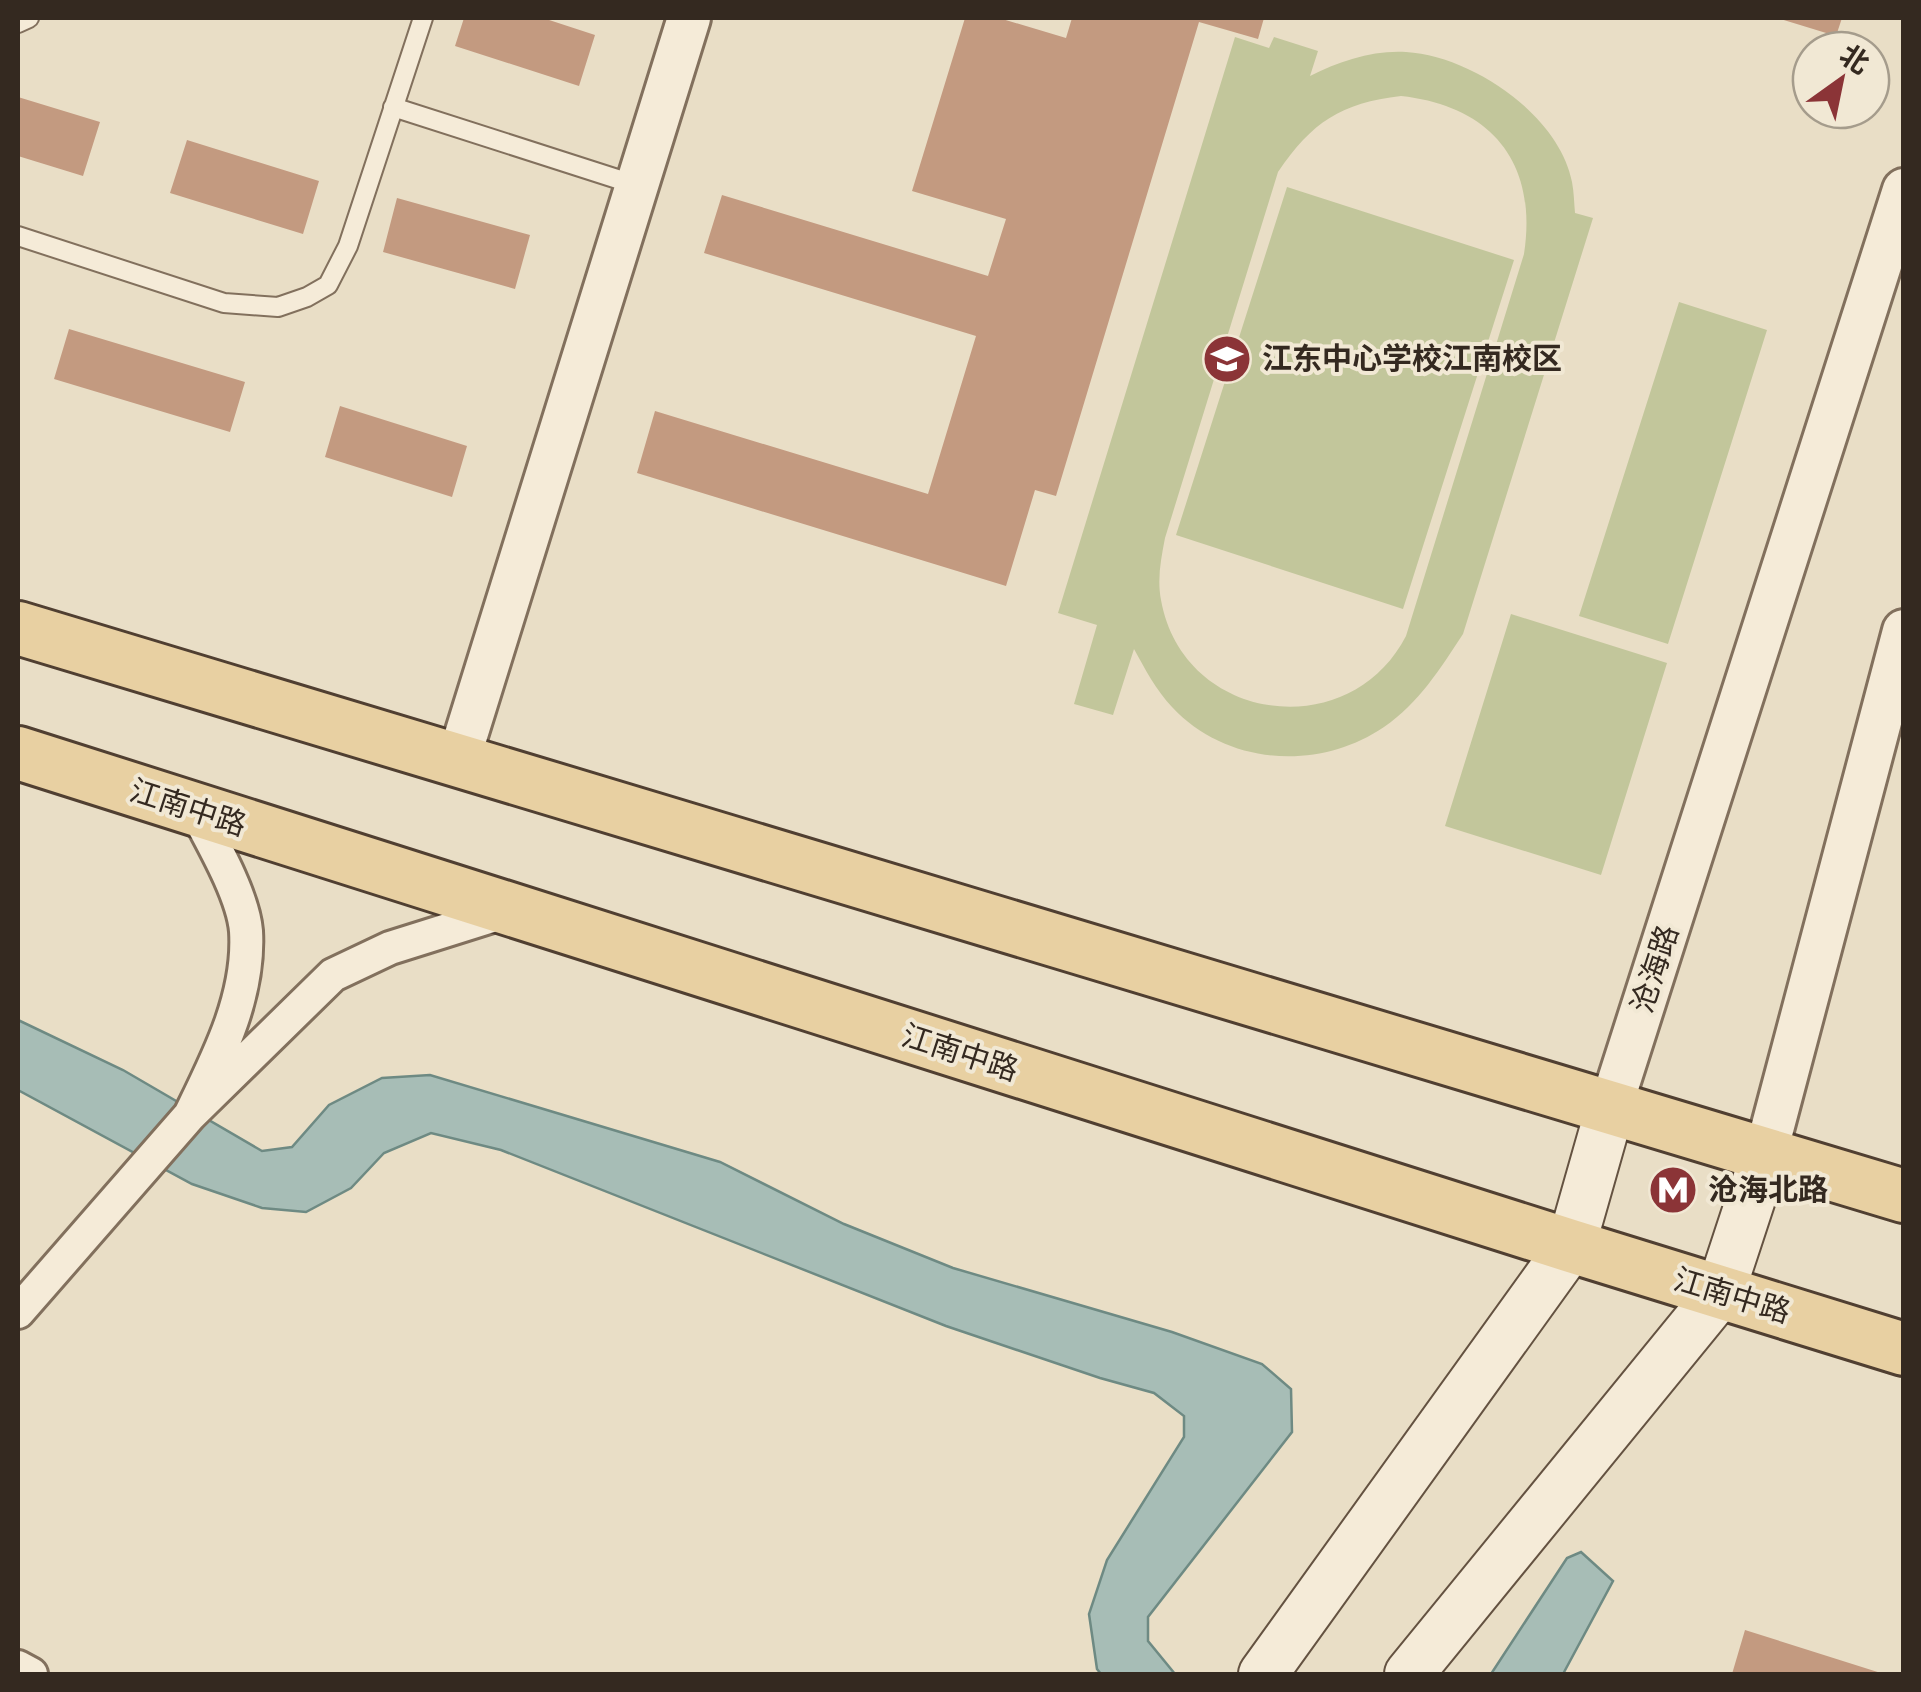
<svg xmlns="http://www.w3.org/2000/svg" width="1921" height="1692" viewBox="0 0 1921 1692" font-family="'Times New Roman','Noto Sans SC',serif">
<rect width="100%" height="100%" fill="#e9dec6"/>
<path fill="#c2c69b" fill-rule="evenodd" d="M 1235,37 L 1269,48 L 1274,37 L 1318,51 L 1310,76 C 1340,61 1373,50 1406,52 C 1472,56 1559,115 1572,182 C 1574,192 1574,203 1575,213 L 1593,218 L 1463,634 C 1440,669 1419,703 1384,727 C 1318,772 1226,765 1172,707 C 1156,690 1145,669 1134,649 L 1113,715 L 1074,704 L 1097,625 L 1058,613 ZM 1401,96 C 1492,106 1538,163 1524,254 L 1406,636 C 1349,746 1183,723 1161,600 C 1157,579 1161,559 1165,538 L 1278,172 C 1312,122 1341,103 1401,96 Z
M 1287,187 L 1514,260 L 1403,609 L 1176,535 Z
M 1679,302 L 1767,330 L 1668,644 L 1579,616 Z
M 1511,614 L 1667,663 L 1601,875 L 1445,826 Z"/>
<path fill="#a7bdb6" stroke="#6e8a83" stroke-width="2.5" d="M 18,1020 L 123,1070 L 262,1151 L 292,1147 L 329,1105 L 382,1078 L 430,1075 L 720,1162 L 844,1224 L 953,1268 L 1172,1332 L 1262,1364 L 1291,1389 L 1292,1432 L 1148,1617 L 1148,1641 L 1175,1674 L 1101,1674 L 1097,1669 L 1089,1614 L 1107,1560 L 1184,1437 L 1184,1416 L 1154,1393 L 1100,1378 L 946,1326 L 501,1150 L 431,1133 L 384,1153 L 351,1188 L 306,1212 L 262,1208 L 192,1184 L 18,1090 Z
M 1581,1552 L 1613,1581 L 1563,1674 L 1491,1674 L 1567,1558 Z"/>
<path fill="#c39a80" d="M 464,18 L 543,18 L 595,35 L 579,86 L 455,46 Z
M 965,18 L 999,18 L 1066,38 L 1072,18 L 1264,18 L 1258,39 L 1199,22 L 1056,496 L 1035,490 L 1006,586 L 637,473 L 655,411 L 928,494 L 976,336 L 704,253 L 722,195 L 988,276 L 1006,219 L 912,191 Z
M 1777,18 L 1842,18 L 1836,36 Z
M 18,97 L 100,122 L 83,176 L 18,156 Z
M 187,140 L 319,181 L 303,234 L 170,193 Z
M 397,198 L 530,235 L 515,289 L 383,252 Z
M 69,329 L 245,382 L 230,432 L 54,379 Z
M 340,406 L 467,446 L 452,497 L 325,457 Z
M 1745,1630 L 1884,1674 L 1732,1674 Z"/>
<g fill="none" stroke-linecap="round" stroke-linejoin="round">
<g stroke="#82705d" stroke-width="22">
<path id="service" d="M 18,23 L 29,18
M 393,107 L 636,185
M 18,236 L 224,303 L 278,307 L 307,297 L 328,285 L 348,246 L 423,18"/>
</g>
<g stroke="#82705d" stroke-width="38">
<path id="minor" d="M 195,810 C 212,842 243,895 246,931 C 250,996 218,1058 190,1115 L 333,975 L 390,948 L 511,910
M 18,1312 L 190,1115
M 18,1667 L 31,1674"/>
</g>
<g stroke="#82705d" stroke-width="48">
<path id="tertiary" d="M 458,761 L 689,18
M 1610,1109 L 1904,190
M 1765,1156 L 1904,631"/>
</g>
<g stroke="#645241" stroke-width="52">
<path id="secondary" d="M 1263,1674 L 1571,1246 L 1610,1109
M 1409,1674 L 1720,1293 L 1765,1156"/>
</g>
<g stroke="#503f31" stroke-width="58">
<path id="primary" d="M 18,628 L 1904,1196
M 18,753 L 1571,1246 L 1904,1349"/>
</g>
<use href="#service" stroke="#f5ebd8" stroke-width="18"/>
<use href="#minor" stroke="#f5ebd8" stroke-width="32"/>
<use href="#tertiary" stroke="#f5ebd8" stroke-width="42"/>
<use href="#secondary" stroke="#f5ebd8" stroke-width="48"/>
<use href="#primary" stroke="#e8d0a2" stroke-width="52"/>
</g>
<defs>
<g id="school-disc" transform="scale(2.5)"><circle r="9.5" fill="#8b3437" stroke="#f1e8d4"/><path d="M0-5L7-2L0 1L-7-2ZM-4 1L0 2.5L4 1V4Q0 6-4 4Z" fill="#fff"/></g>
<g id="metro-disc" transform="scale(2.5)"><circle r="9.5" fill="#8b3437" stroke="#f1e8d4"/><path d="M-5.5 5V-5H-3L0 0L3-5H5.5V5H3V-.5L0 4L-3-.5V5Z" fill="#fff"/></g>
</defs>
<g fill-rule="evenodd">
<use href="#school-disc" x="1227" y="359"/>
<use href="#metro-disc" x="1673" y="1190"/>
</g>
<g text-anchor="middle" stroke-width="8" stroke-linejoin="round" paint-order="stroke">
<g font-size="30" font-weight="bold" fill="#342920" stroke="#f1e8d4" text-anchor="start">
<text x="1262" y="369">江东中心学校江南校区</text>
<text x="1708" y="1200">沧海北路</text>
</g>
<g font-size="30" fill="#342920" stroke="#f1e8d4">
<text transform="translate(188 808) rotate(18)" y="10">江南中路</text>
<text transform="translate(1655 969) rotate(-72)" y="10">沧海路</text>
<text transform="translate(960 1053) rotate(18)" y="10">江南中路</text>
<text transform="translate(1732 1296) rotate(17)" y="10">江南中路</text>
</g>
</g>
<rect width="1921" height="1692" fill="none" stroke="#342920" stroke-width="40"/>
<g transform="translate(1841 80) rotate(33)"><circle r="48" fill="#f1e8d4" stroke="#a59c8c" stroke-width="2.5"/>
<path d="M0-8L18 38L0 25L-18 38Z" fill="#8b3437"/>
<text y="-15" font-size="28" font-weight="bold" text-anchor="middle" fill="#342920">北</text>
</g>
</svg>
